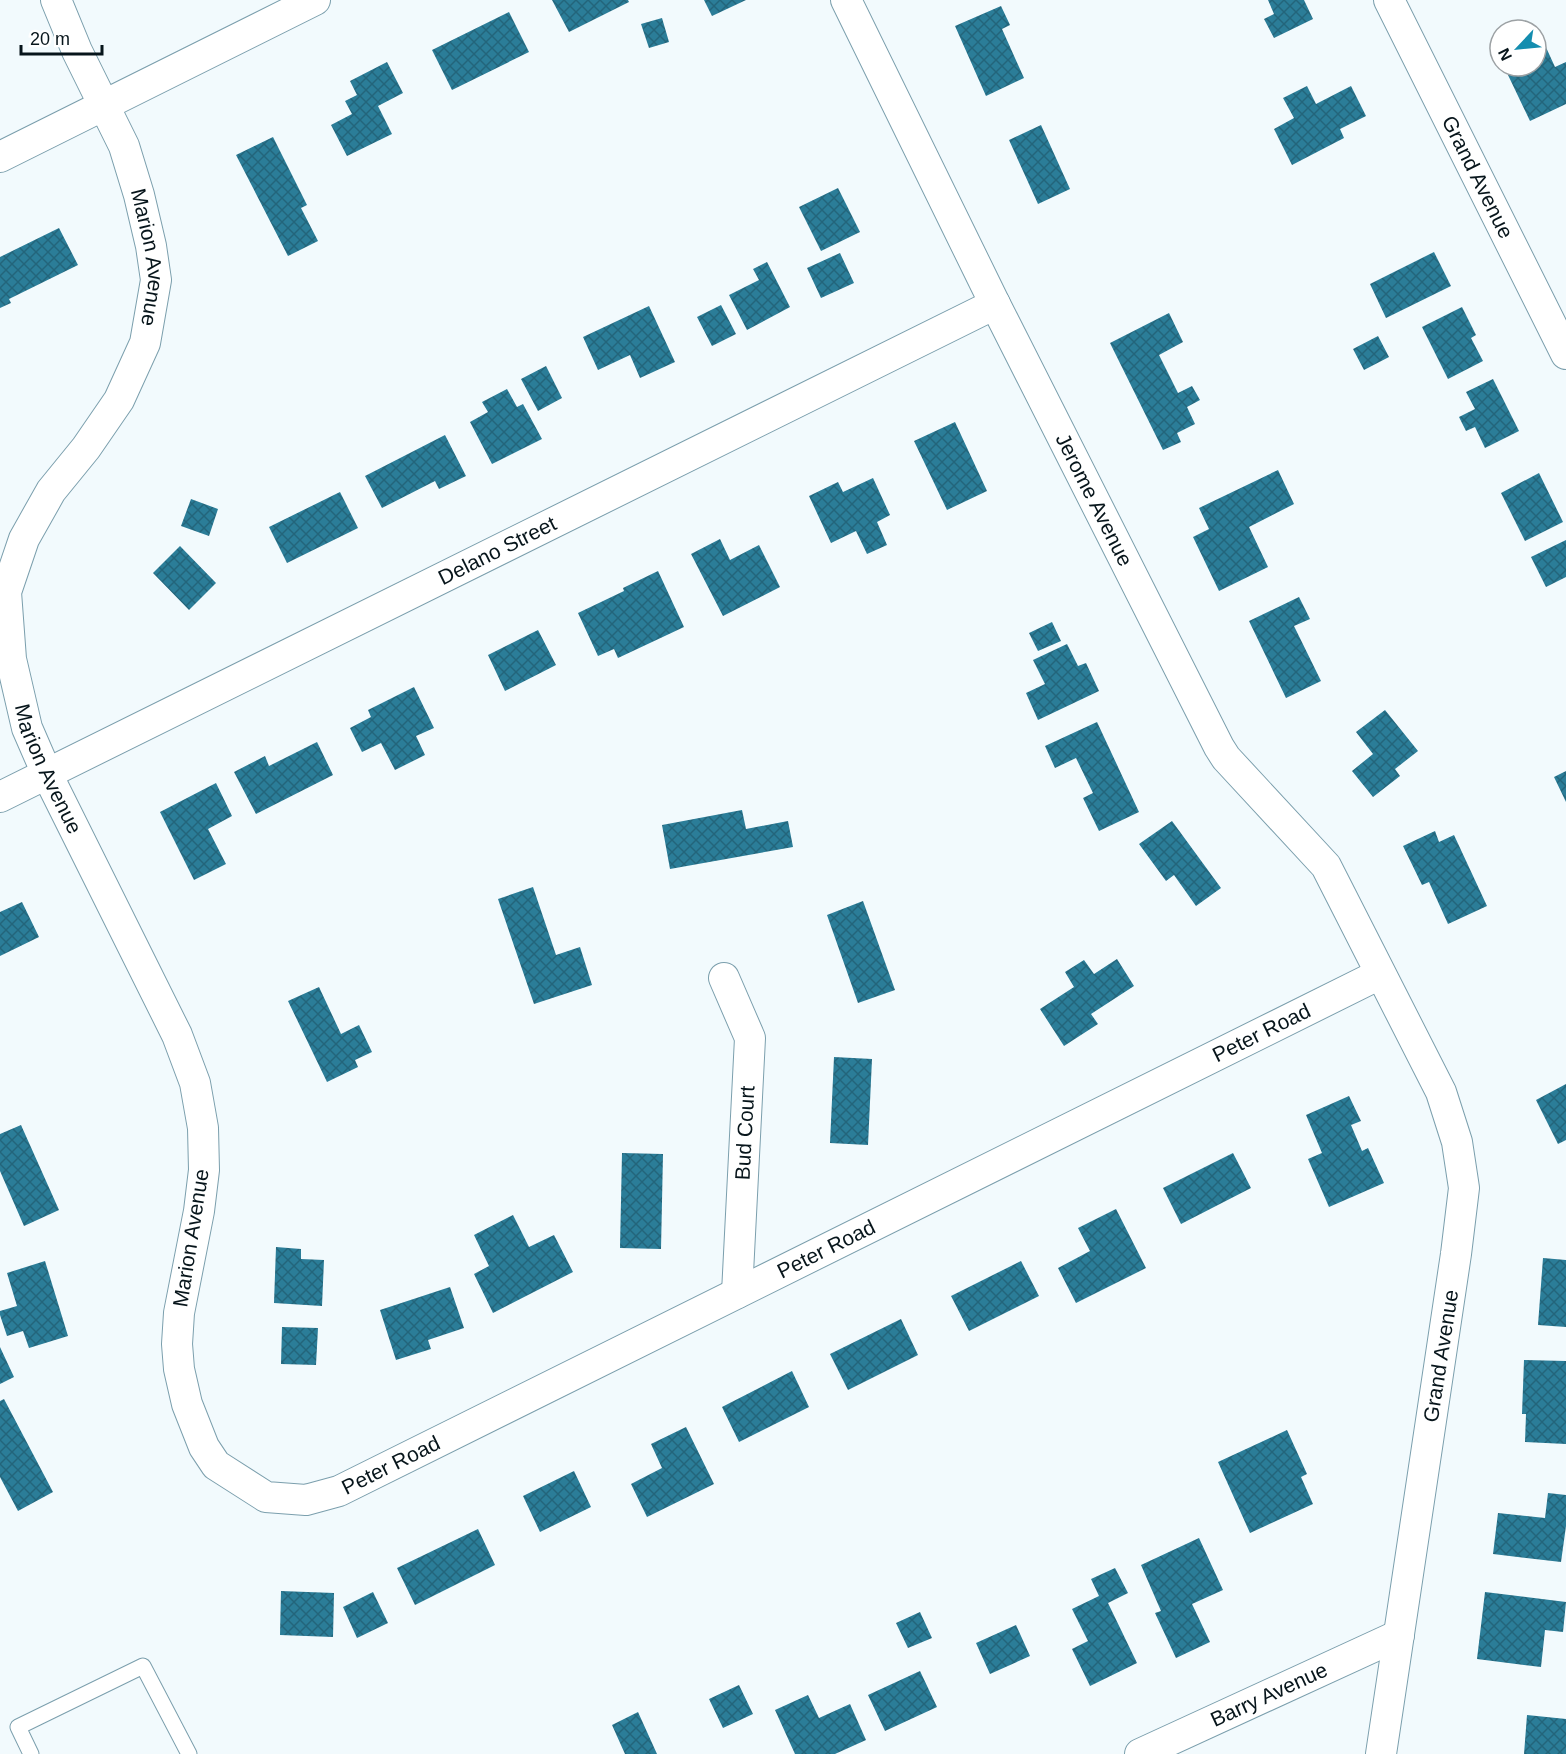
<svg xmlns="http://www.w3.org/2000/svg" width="1566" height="1754" viewBox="0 0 1566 1754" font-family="Arial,sans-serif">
<defs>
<pattern id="building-cross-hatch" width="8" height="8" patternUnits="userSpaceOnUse" patternTransform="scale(1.5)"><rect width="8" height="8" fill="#2b7d98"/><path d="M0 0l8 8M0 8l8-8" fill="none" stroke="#23657b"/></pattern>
</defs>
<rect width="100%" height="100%" fill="#f2fafd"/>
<path fill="url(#building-cross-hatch)" d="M 552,0 L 628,0 L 629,2 L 569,32 Z
M 704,0 L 746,0 L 712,16 Z
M 1268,0 L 1304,0 L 1313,19 L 1274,38 L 1264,19 L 1274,14 Z
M 1001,6 L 1010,25 L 1002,29 L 1024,78 L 986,96 L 955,26 Z
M 509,12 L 529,52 L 452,90 L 432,50 Z
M 662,18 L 669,42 L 649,48 L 641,24 Z
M 1539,32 L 1555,67 L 1566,62 L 1566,104 L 1530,121 L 1508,75 L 1514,72 L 1511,66 L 1536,66 L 1536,34 Z
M 387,62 L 403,93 L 378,106 L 392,134 L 347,156 L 331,125 L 352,114 L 345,101 L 357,95 L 350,81 Z
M 1307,86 L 1316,104 L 1351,86 L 1366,116 L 1340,129 L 1344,138 L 1292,165 L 1274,129 L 1294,118 L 1283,98 Z
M 1041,125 L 1070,189 L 1038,204 L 1009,140 Z
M 273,137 L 307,205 L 301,208 L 318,241 L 288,256 L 236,155 Z
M 838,188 L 860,232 L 821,251 L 799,207 Z
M 59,228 L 78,265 L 9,299 L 11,303 L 0,308 L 0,257 Z
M 1434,252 L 1451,286 L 1386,318 L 1370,284 Z
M 840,253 L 854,283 L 821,298 L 807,268 Z
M 767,262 L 790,307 L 747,330 L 729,295 L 759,280 L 753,269 Z
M 721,305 L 736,334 L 712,346 L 697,317 Z
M 649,306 L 675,362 L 640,378 L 630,355 L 598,370 L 583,337 Z
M 1462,307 L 1476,335 L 1471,338 L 1483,361 L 1448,379 L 1422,327 Z
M 1169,313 L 1183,342 L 1159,355 L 1178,393 L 1192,386 L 1200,400 L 1187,407 L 1195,424 L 1177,433 L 1181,442 L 1163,450 L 1110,343 Z
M 1378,336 L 1389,357 L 1364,370 L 1353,349 Z
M 546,366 L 562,398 L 538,411 L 521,379 Z
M 1493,379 L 1519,431 L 1485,448 L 1475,427 L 1466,431 L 1459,417 L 1475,409 L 1466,392 Z
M 507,389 L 517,407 L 523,404 L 542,439 L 492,464 L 470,422 L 488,412 L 482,402 Z
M 955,422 L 987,491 L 947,510 L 914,441 Z
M 445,435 L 466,476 L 439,489 L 435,481 L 382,508 L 365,476 Z
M 1278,470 L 1294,504 L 1249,527 L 1268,567 L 1219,591 L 1193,537 L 1209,529 L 1199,508 Z
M 1539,473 L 1563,522 L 1525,541 L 1501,493 Z
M 873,478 L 890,515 L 877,522 L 887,545 L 867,554 L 856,531 L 831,543 L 809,496 L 838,482 L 843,492 Z
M 340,492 L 358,528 L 287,563 L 269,527 Z
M 191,499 L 218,509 L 209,536 L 181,526 Z
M 720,539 L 730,560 L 759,545 L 780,587 L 723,616 L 691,554 Z
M 1566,540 L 1566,577 L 1546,587 L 1531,557 Z
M 180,546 L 216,583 L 189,610 L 153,573 Z
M 658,571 L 684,627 L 618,658 L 614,649 L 598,656 L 578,613 L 624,591 L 623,588 Z
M 1299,597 L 1310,619 L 1294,626 L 1321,681 L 1286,698 L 1249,621 Z
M 1052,622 L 1061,641 L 1038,651 L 1029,633 Z
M 538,630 L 556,665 L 505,691 L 488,655 Z
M 1067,644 L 1078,666 L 1086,663 L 1099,691 L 1038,720 L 1026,693 L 1045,684 L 1033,660 Z
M 414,687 L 434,728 L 416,736 L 425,755 L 395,770 L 381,743 L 362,752 L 350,728 L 371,717 L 368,710 Z
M 1385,710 L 1418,751 L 1395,769 L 1400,776 L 1373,797 L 1352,771 L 1373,754 L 1356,732 Z
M 1097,722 L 1139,812 L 1099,831 L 1083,798 L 1093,793 L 1076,758 L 1055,768 L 1045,746 Z
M 317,742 L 333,775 L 256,814 L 234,772 L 265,756 L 269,766 Z
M 1566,771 L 1566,802 L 1554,777 Z
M 216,783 L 232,816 L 208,829 L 226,864 L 194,880 L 160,812 Z
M 742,810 L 746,829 L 788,821 L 793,847 L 670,869 L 662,825 Z
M 1172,821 L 1221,888 L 1196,906 L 1174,875 L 1166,881 L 1139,844 Z
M 1435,831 L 1439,842 L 1454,835 L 1487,906 L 1448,924 L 1429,882 L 1422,885 L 1403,846 Z
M 533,887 L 556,955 L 580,947 L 592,985 L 534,1004 L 498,899 Z
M 863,901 L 895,990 L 858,1003 L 827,915 Z
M 22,902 L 39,937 L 0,956 L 0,912 Z
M 1117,959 L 1134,986 L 1091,1014 L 1098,1024 L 1064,1046 L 1040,1009 L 1074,987 L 1065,972 L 1084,960 L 1094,974 Z
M 319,987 L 341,1034 L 359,1025 L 372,1052 L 355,1060 L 358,1067 L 327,1082 L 288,1001 Z
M 834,1057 L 872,1059 L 868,1145 L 830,1143 Z
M 1566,1084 L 1566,1140 L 1558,1144 L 1536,1100 Z
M 1349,1096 L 1361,1121 L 1351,1125 L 1362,1151 L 1368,1148 L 1384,1183 L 1329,1207 L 1308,1159 L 1322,1153 L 1306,1115 Z
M 21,1125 L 59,1210 L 24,1226 L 0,1171 L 0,1134 Z
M 622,1153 L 663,1154 L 661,1249 L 620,1248 Z
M 1233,1153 L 1251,1188 L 1181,1224 L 1163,1188 Z
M 1116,1209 L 1146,1268 L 1076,1303 L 1058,1268 L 1090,1251 L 1078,1228 Z
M 513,1215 L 529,1247 L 554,1235 L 573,1272 L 493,1313 L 474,1274 L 489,1266 L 474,1235 Z
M 276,1247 L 301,1249 L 301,1259 L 324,1260 L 322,1306 L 274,1303 Z
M 1543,1258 L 1566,1260 L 1566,1327 L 1538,1325 Z
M 45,1261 L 68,1336 L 29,1348 L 23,1331 L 7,1336 L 0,1315 L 0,1311 L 17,1306 L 7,1273 Z
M 1021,1261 L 1039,1296 L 969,1331 L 951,1296 Z
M 450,1287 L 464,1328 L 428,1340 L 431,1349 L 396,1360 L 380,1310 Z
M 901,1319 L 918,1355 L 848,1390 L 830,1354 Z
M 282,1327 L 318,1328 L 316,1365 L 281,1364 Z
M 0,1347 L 14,1377 L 0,1384 Z
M 1524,1360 L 1566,1361 L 1566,1444 L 1525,1442 L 1526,1414 L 1522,1414 Z
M 792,1371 L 809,1407 L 739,1442 L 722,1407 Z
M 4,1399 L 53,1492 L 18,1511 L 0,1477 L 0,1401 Z
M 686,1427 L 714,1484 L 647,1517 L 631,1484 L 662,1468 L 651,1444 Z
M 1287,1430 L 1307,1474 L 1301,1477 L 1313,1504 L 1250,1533 L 1218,1462 Z
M 574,1471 L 591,1507 L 540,1532 L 523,1496 Z
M 1548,1493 L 1566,1495 L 1566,1526 L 1561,1562 L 1493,1554 L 1498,1513 L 1545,1518 Z
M 478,1529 L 495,1565 L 415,1605 L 397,1568 Z
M 1199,1538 L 1223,1590 L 1192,1604 L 1210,1642 L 1176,1658 L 1155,1613 L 1161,1611 L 1141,1565 Z
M 1115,1568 L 1128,1593 L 1108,1603 L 1137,1663 L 1090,1686 L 1072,1649 L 1088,1641 L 1072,1609 L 1099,1596 L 1091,1579 Z
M 281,1591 L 334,1593 L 333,1637 L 280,1635 Z
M 373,1592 L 388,1623 L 357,1638 L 343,1607 Z
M 1485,1592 L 1566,1602 L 1563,1632 L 1545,1630 L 1541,1667 L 1477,1659 Z
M 920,1612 L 932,1638 L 908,1648 L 896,1623 Z
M 1016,1625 L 1030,1656 L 990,1674 L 976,1643 Z
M 920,1671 L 937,1707 L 885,1731 L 868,1695 Z
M 739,1685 L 753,1714 L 723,1728 L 709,1699 Z
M 808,1695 L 819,1718 L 850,1704 L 866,1740 L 835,1754 L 795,1754 L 775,1710 Z
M 638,1712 L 657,1754 L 625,1754 L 612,1725 Z
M 1527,1715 L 1566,1719 L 1566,1754 L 1524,1754 Z"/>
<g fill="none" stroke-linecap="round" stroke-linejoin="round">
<g stroke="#7b9fad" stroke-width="17">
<path id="lane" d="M 31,1754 L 18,1727 L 143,1666 L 189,1754"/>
</g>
<g stroke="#7b9fad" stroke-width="32">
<g id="street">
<path id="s1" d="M 56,0 L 77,51 L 124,146 L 139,195 L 151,246 L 156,280 L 145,343 L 119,400 L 86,448 L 51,491 L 24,539 L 6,592 L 11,659 L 27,728 L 47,774 L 177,1035 L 195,1083 L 203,1128 L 204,1170 L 199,1211 L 179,1313 L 177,1344 L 179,1369 L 187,1404 L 204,1447 L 216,1465 L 266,1497 L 306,1500 L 339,1491 L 1380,974"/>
<path id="s2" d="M 846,0 L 995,304 L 1219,747 L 1226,758 L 1326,866 L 1441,1092 L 1457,1142 L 1464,1188 L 1456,1254 L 1381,1754"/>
<path id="s3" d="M 1389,0 L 1566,354"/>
<path d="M 0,157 L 315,0"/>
<path id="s4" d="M 0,797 L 995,304"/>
<path d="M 724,978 L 750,1038 L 737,1293"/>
<path id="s5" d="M 1140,1754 L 1399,1635"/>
</g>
</g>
<use href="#lane" stroke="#fff" stroke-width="15"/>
<use href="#street" stroke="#fff" stroke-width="30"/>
</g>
<g text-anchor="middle" stroke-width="5" stroke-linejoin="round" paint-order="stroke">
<g font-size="21" fill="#07151b" stroke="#fff">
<text dy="7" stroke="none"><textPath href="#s3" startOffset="198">Grand Avenue</textPath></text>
<text dy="7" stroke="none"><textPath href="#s1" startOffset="276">Marion Avenue</textPath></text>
<text dy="7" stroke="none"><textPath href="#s2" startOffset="558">Jerome Avenue</textPath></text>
<text dy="7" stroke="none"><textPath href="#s4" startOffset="555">Delano Street</textPath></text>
<text dy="7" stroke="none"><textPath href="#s1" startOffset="834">Marion Avenue</textPath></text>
<text dy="7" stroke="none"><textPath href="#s1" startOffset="2738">Peter Road</textPath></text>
<text transform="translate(745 1133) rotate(-87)" y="7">Bud Court</text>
<text transform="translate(191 1238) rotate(-81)" y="7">Marion Avenue</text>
<text dy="7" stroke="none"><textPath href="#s1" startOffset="2252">Peter Road</textPath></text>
<text transform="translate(1441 1356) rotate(-81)" y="7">Grand Avenue</text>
<text dy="7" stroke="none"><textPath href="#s1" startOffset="1766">Peter Road</textPath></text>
<text dy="7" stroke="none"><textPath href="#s5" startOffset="142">Barry Avenue</textPath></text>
</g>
</g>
<g transform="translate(1518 48) rotate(244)"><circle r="28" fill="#ffffff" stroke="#9ca1a4" stroke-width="1.5"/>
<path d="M0-4.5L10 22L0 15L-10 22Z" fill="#148daf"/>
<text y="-9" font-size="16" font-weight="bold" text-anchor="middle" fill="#07151b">N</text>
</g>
<path d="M21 45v9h81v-9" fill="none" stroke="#07151b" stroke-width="3"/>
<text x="30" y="45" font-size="18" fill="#07151b" stroke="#ffffff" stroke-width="4.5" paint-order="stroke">20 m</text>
</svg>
